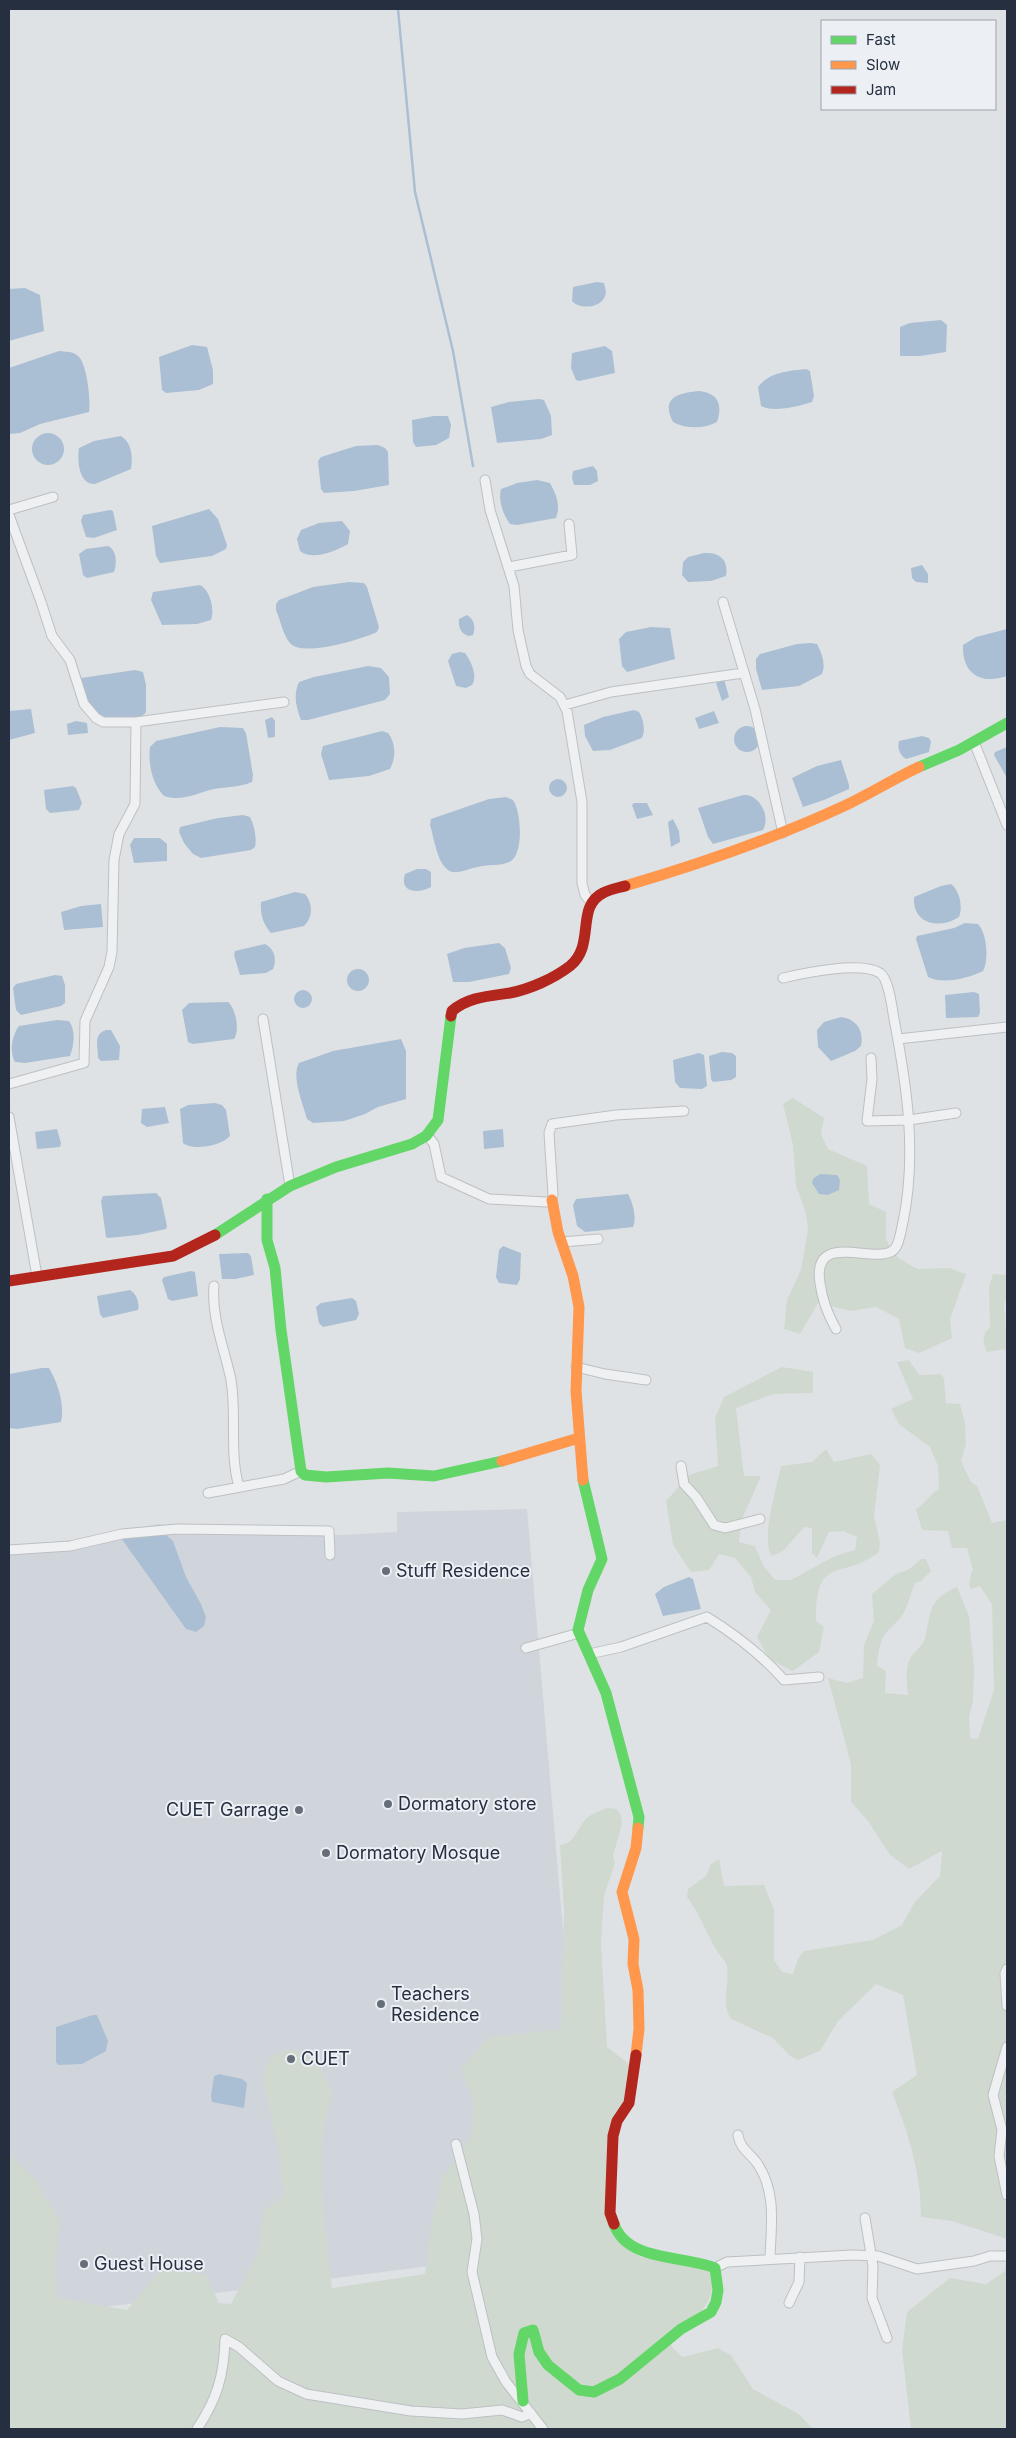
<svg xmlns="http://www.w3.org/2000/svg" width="1016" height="2438" viewBox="0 0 1016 2438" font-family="Inter,sans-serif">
<rect width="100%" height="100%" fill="#dfe2e5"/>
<path fill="#d0d5dc" d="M 527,1509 L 590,2246 L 9,2319 L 9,1547 L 58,1544 L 157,1524 L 341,1535 L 397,1532 L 397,1512 Z"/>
<path fill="#d0d9cf" d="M 793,1098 L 824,1118 L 821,1134 L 828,1149 L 867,1166 L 869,1204 L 886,1212 L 886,1240 L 898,1258 L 918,1269 L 949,1268 L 966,1274 L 950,1319 L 952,1338 L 919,1353 L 905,1348 L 899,1319 L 876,1307 L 851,1311 L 818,1303 L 800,1334 L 784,1329 L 787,1300 L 801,1270 L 808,1230 L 806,1213 L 796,1186 L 793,1145 L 783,1104 Z
M 993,1274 L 1007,1275 L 1007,1298 L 1004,1303 L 1007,1349 L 987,1352 C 983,1343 981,1334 990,1328 L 989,1288 Z
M 909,1360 L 919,1375 L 940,1374 L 944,1378 L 946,1403 L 960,1404 L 965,1423 L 966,1444 L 961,1461 L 971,1482 L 977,1486 L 992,1523 L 1007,1520 L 1007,2239 L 952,2221 L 921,2217 C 921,2172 908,2133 892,2092 L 917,2075 L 903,1995 L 876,1984 L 838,2021 L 820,2051 L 798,2060 L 790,2056 L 773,2038 L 731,2019 C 720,2002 730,1986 727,1967 C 726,1961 720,1956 717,1951 C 706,1933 700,1914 687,1897 L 688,1889 L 706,1876 L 711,1864 L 719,1859 L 724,1886 L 764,1885 L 774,1910 L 774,1960 L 782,1972 L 793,1974 L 798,1959 L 804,1951 L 873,1940 L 902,1925 L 914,1903 L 940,1876 L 942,1851 L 909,1869 L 890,1855 L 868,1821 L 851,1802 L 851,1764 L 828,1678 L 847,1683 L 863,1678 L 864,1645 L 874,1621 L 872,1594 L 896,1574 L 908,1570 L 921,1559 L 926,1559 L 931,1571 L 921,1581 L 915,1583 C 911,1591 910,1600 906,1608 C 902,1620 890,1626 884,1636 C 879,1645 878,1655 877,1666 L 886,1671 L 885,1693 L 908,1695 C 907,1683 904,1668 911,1657 C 915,1651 923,1645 925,1639 C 931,1612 928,1599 957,1587 L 969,1616 L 970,1627 L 974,1669 L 973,1702 L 969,1716 L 970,1738 L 978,1739 L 994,1690 L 992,1605 L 980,1586 L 971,1589 L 969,1585 L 971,1573 L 973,1571 L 967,1548 L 952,1548 L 948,1531 L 922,1530 L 916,1509 C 927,1503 928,1495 939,1489 L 938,1466 L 930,1447 L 899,1424 L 891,1409 L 913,1399 L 897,1362 Z
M 782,1367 L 813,1372 L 813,1393 L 773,1394 L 736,1408 L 744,1476 L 761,1476 L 742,1519 L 739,1542 L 755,1546 L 763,1565 L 775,1580 L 791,1580 L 835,1556 L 855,1550 L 857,1537 L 843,1531 L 829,1532 L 817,1558 L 812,1553 L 812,1528 L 804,1527 L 783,1551 L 772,1556 C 760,1539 777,1487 781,1466 L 812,1462 L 826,1449 L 834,1462 L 871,1454 L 880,1465 L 874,1516 L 880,1542 L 879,1552 C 840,1582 816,1553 816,1621 L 824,1627 L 819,1652 L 793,1671 L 769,1659 L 757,1637 L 771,1610 L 755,1592 L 751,1577 L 735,1558 L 719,1554 L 709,1570 L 691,1572 L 673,1545 L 666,1501 L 689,1475 L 718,1466 L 715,1418 L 724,1397 Z
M 607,1808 L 617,1809 L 621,1815 L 622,1824 L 613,1856 L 615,1862 L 604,1896 L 601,1943 L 607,2047 L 630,2065 L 629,2090 L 615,2117 L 608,2214 L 630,2249 L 640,2257 L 704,2268 L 714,2276 C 710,2314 698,2313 668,2333 L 672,2347 L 682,2357 L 718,2348 L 731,2355 L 753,2389 L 799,2414 L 813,2429 L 9,2429 L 9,2155 L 35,2179 L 60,2222 L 55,2267 L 57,2298 L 127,2310 L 162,2269 L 206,2275 L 219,2303 L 231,2304 L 259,2251 L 263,2211 L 284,2196 L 279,2151 L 262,2076 L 271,2056 L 289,2049 L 316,2059 L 333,2093 C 311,2148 326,2230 332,2288 L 425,2274 L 431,2226 L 442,2179 L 472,2135 L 474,2102 L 461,2069 L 489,2037 L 561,2029 L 564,1910 L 560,1845 C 576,1844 578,1825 588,1817 C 593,1813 601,1811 607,1808 Z
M 1007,2252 L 1007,2429 L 911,2429 L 902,2350 L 907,2312 L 950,2278 L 986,2284 L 1005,2271 Z"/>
<path fill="#aabfd3" d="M 597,282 L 604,283 C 605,287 607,292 605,296 C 601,308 580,310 572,301 L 573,287 Z
M 25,288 L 40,295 L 44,331 L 9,341 L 9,289 Z
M 941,320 L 947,325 L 946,352 L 920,356 L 900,356 L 900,327 L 910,323 Z
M 192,345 L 207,347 L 213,370 L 213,384 L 199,390 L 166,393 L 162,390 L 159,357 Z
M 605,346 L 612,351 L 615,373 L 579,381 L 576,380 L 571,368 L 572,353 Z
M 59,351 C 66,352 73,351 78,356 C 87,363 91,401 89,412 L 40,424 L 20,433 L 9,434 L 9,368 Z
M 806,369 L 810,371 L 814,396 L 812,402 C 800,406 773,413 761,406 L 758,387 C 769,372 788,371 806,369 Z
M 699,391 C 718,393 723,404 717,422 C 704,429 685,429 673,422 C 660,397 679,393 699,391 Z
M 539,399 L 544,400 L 551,416 L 552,435 L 541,439 L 497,443 L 491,407 L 509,402 Z
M 434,416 L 448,416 L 451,425 L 449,438 L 436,445 L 416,447 L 413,442 L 412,420 Z
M32 449a16 16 0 1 1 32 0a16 16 0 1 1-32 0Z
M 121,436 C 132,443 133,457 131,469 L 95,484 C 79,485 77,461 79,448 L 94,441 Z
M 378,445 L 385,448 L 388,452 L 389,485 L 354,491 L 324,493 L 321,489 L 318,461 L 321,457 L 356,446 Z
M 593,466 L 597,471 L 598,481 L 590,485 L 574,485 L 572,478 L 573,471 Z
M 537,480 L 550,483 C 556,494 561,505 556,518 L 517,525 L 510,524 C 503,515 498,500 501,489 L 517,483 Z
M 209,509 L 218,519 L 227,545 L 226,549 L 212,556 L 160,563 L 156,556 L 152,526 Z
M 110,510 L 113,511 L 117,530 L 94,538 L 86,537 L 81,521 L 83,515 Z
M 342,521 L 350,531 L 348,544 C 336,551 312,561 300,551 L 297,539 L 301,530 L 319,523 Z
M 108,546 C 117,550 117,563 114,572 L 87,578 L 83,575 L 79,554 L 86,549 Z
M 704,553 C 720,552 729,560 726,576 L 711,581 L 688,582 L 682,575 L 683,562 L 688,557 Z
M 922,565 L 928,574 L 928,583 L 916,582 L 912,578 L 911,568 Z
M 349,582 L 364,583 L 367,587 L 379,627 L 377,632 C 362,639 302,658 290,643 C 283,635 280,619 276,610 L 276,604 L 279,600 L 313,587 Z
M 200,585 C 210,590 215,609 211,620 L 197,624 L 162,625 L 151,600 L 153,592 Z
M 467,615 C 474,619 476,627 473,635 L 469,636 C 461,634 458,627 459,619 Z
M 651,627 L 670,628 L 675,659 L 627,672 L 622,666 L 619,639 L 626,632 Z
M 1007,629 L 1007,676 C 981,685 962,674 963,645 L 976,637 Z
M 811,643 L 817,644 C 822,654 826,664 822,674 L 799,686 L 762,690 L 756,669 L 756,659 L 760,654 L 797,644 Z
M 460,652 L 465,653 C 471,661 478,676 472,685 L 466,688 L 456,686 L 448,661 L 452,654 Z
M 368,666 L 381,668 L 389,677 L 390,694 L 385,700 L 308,720 L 301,720 C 296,707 293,695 299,682 L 314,677 Z
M 135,670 L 143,672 L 146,685 L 146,712 C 140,720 134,719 125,719 C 118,718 111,719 104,718 C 90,715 81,691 81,678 Z
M 724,679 L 729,697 L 722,701 L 716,683 Z
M 31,709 L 35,733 L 9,740 L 9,711 Z
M 634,710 L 639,712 C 643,719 646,729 642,738 L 610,750 L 593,751 L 585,736 L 584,725 L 603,717 Z
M 714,711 L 719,723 L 699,729 L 695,718 Z
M 272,717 L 275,721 L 275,737 L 268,738 L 265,720 Z
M 76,721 L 87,723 L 88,733 L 68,735 L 67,724 Z
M734 739a13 13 0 1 1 26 0a13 13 0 1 1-26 0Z
M 220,727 L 243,728 L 246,733 L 253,775 L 252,782 C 240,787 226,787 214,789 C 196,793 183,802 164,796 C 152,784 148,763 150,747 L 156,741 Z
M 382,731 L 388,733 C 396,743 396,758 390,769 L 369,776 L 329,780 L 321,754 L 323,746 Z
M 922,736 L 929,738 L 931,742 L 929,752 L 906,759 C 900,755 897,749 899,741 Z
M 1007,747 L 1007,778 L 994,755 L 995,752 Z
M 841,760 L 849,785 L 849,789 L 824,800 L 803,807 L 792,778 L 817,766 Z
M549 788a9 9 0 1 1 18 0a9 9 0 1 1-18 0Z
M 73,786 L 76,788 L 82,803 L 79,810 L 50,813 L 46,809 L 44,790 Z
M 743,795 C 759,793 771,816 763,830 L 713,844 L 708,837 L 698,808 Z
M 506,797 L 513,800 C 521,811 524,852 511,861 C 501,867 489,864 478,867 C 469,868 456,876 448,870 C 437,862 434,838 430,825 L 431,819 L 489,799 Z
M 634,803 L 647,803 L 653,815 L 637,819 L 632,805 Z
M 243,815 L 250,817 C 254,825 257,838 255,847 L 251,850 L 201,858 L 193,854 L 184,843 L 179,832 L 180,827 L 218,818 Z
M 673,819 L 679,831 L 680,842 L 671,847 L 668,822 Z
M 134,838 L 160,838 L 167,844 L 167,861 L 134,863 L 130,845 Z
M 417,869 L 426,869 L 431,872 L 431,887 C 418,894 399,893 405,874 Z
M 951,884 C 960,891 963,907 959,917 C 940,930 912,924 914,897 L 941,886 Z
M 295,892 L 305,894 C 313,903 313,918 304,926 L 271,933 C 263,924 260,914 261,902 Z
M 101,904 L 103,927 L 64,930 L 61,912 L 81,906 Z
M 965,923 L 978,924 C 987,933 989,960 983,971 C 969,978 943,985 928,977 L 916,939 L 917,936 L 954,928 Z
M 499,943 L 505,948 L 511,968 L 509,974 L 469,982 L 453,982 L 447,954 L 464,948 Z
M 265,944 C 275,949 277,960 273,969 L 266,973 L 240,975 L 234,955 L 235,951 Z
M347 980a11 11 0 1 1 22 0a11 11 0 1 1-22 0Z
M 55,975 L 62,976 L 65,985 L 65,1003 L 61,1006 L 21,1015 L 16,1010 L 13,988 L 16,984 Z
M294 999a9 9 0 1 1 18 0a9 9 0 1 1-18 0Z
M 974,992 L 979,994 L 980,1013 L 978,1017 L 946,1018 L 945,995 Z
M 228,1002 C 236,1009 240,1030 234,1039 L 193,1044 L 188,1042 L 182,1010 L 189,1003 Z
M 841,1017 C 857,1019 864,1031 861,1046 L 855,1051 L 831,1061 L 818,1047 L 817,1030 L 824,1022 Z
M 57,1020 L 69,1021 C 76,1030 74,1046 70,1056 L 25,1063 L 15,1062 C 9,1052 12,1035 19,1026 Z
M 106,1030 L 111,1030 L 120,1046 L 119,1060 L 101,1061 L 98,1058 C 98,1046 93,1034 106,1030 Z
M 401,1039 L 406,1051 L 406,1099 L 378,1107 L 365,1114 L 344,1121 L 313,1123 L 307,1119 C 303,1104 291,1077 299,1063 L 333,1051 Z
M 722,1052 L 732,1053 L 736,1056 L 736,1077 L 731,1080 L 713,1082 L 711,1079 L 709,1056 Z
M 699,1053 L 704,1055 L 707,1086 L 702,1089 L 680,1088 L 675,1082 L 673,1060 Z
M 215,1103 L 222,1105 L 226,1110 L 230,1136 C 222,1146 192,1151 183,1143 L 180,1109 L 188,1105 Z
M 165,1107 L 169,1123 L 147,1127 L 141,1123 L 142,1109 Z
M 57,1129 L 61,1143 L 60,1147 L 37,1149 L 35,1132 Z
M 503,1129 L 504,1147 L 484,1149 L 483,1131 Z
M 820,1174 L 837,1175 L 840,1180 L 839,1190 L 828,1195 L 819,1194 L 812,1183 L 813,1179 Z
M 156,1193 L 161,1198 L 167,1226 L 166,1229 L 138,1235 L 108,1238 L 106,1237 L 101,1201 L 103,1196 Z
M 628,1194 C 633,1203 637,1218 633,1227 L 585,1232 L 577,1226 L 573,1205 L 576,1199 Z
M 503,1246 L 521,1253 L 520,1279 L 517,1285 L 499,1283 L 496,1277 L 499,1250 Z
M 248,1253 L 251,1256 L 254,1275 L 235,1279 L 222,1279 L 219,1254 Z
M 191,1271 L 195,1272 L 198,1296 L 172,1301 L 168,1299 L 162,1280 L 164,1277 Z
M 130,1290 C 136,1293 140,1303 138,1310 L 103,1318 L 100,1314 L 97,1296 Z
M 352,1298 L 356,1301 L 359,1314 L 356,1320 L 323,1327 L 319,1323 L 316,1307 L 321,1303 Z
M 42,1368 L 49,1368 C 58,1383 65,1405 61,1422 L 17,1429 L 9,1428 L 9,1374 Z
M 163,1532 L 173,1541 L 186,1577 L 201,1604 L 206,1617 L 204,1626 L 196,1632 L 186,1629 L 121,1538 Z
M 689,1577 L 693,1579 L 701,1609 L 663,1616 L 655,1594 L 664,1587 Z
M 93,2015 L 97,2015 L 108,2041 L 106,2051 L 82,2064 L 58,2065 L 56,2062 L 56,2027 Z
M 219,2074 L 242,2079 L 247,2083 L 244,2108 L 212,2102 L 211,2095 L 214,2076 Z"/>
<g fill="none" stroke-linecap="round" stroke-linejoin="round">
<path stroke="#aabfd3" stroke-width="2.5" d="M 398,9 L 415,192 L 453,351 L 473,466"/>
<g stroke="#bdc0c3" stroke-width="11">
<path id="street" d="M 485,480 L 490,510 L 514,586 L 518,630 L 526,666 L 530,674 L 560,697 L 567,711 L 582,802 L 582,883 L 585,895 L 591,902
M 9,510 L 53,497
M 9,515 L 41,602 L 52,636 L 70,660 L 84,704 L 96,718 L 103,722 L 136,722 L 284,702
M 509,567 L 572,555 L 569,524
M 723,602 L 755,709 L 783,833
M 565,705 L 611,692 L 743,673
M 974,742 L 1007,825
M 783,978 C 804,973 861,961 880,973 C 889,979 892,1008 894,1019 C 907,1086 917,1154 903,1222 C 901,1230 900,1240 896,1247 C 883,1270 811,1226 820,1283 C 822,1299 828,1315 836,1329
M 263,1019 L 290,1186
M 898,1039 L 1007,1027
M 871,1058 L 872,1079 L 867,1121 L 909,1120 L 956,1113
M 9,1084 L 84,1063 L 85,1021 L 109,967 L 112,952 L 114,860 L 119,834 L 135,804 L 136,722
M 9,1117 L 37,1276
M 427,1135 L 434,1144 L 441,1177 L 489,1199 L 547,1202 L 552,1200 L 553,1195 L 549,1133 L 552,1124 L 616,1115 L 684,1111
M 562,1242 L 598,1239
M 214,1286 C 211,1318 225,1350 231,1380 C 237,1416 229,1452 239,1487
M 576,1367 L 605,1374 L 646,1380
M 681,1466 L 684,1484 L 696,1497 L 714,1525 L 725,1528 L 760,1519
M 208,1493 L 284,1479 L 301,1471
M 9,1550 L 70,1546 L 122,1534 L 177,1529 L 329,1531 L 330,1555
M 526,1648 L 579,1633
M 589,1654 L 621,1647 L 707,1617 C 736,1635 761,1654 784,1680 L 819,1677
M 1007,1969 L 1005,1973 L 1007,2006
M 1007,2047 L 993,2095 L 1002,2130 L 999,2156 L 1007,2195
M 738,2135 C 740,2149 749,2152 757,2163 C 777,2192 771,2226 770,2258
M 456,2144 L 474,2214 L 477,2239 L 472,2272 L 492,2357 L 506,2382 L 543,2429
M 865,2218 L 873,2266 L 872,2298 L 887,2338
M 715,2268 L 727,2262 L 852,2255 L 878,2256 L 917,2269 L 974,2261 L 990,2256 L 1007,2256
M 789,2303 L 799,2282 L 800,2257
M 197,2429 C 217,2399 224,2376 225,2339 L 239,2347 L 278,2381 L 306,2394 L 411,2411 L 462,2414 L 502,2410 L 522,2417 L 531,2413"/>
</g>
<use href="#street" stroke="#eef0f2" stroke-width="9"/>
<path stroke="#63d668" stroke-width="11" d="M 919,767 L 959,750 L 1007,723
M 267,1199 L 267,1240 L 275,1268 L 281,1330 L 301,1471 L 305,1475 L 326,1477 L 388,1473 L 434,1476 L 502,1461
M 215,1235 L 290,1186 L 336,1167 L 412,1144 L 426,1136 L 438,1120 L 451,1016
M 583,1480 L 602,1559 L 588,1590 L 578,1630 L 606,1693 L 639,1817 L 638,1828
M 523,2401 L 519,2354 L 524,2333 L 533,2330 L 539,2352 L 548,2365 L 579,2390 L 594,2392 L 620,2379 L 681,2329 L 711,2312 L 716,2302 L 718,2290 L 715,2268 C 683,2255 627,2262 614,2224"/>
<path stroke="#ff974d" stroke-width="11" d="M 625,886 C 700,864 773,839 844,806 C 870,794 893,779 919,767
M 552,1200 L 558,1232 L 573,1276 L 579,1307 L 576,1391 L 583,1480
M 502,1461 L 579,1438
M 636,2055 L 639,2029 L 638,1990 L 633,1964 L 634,1939 L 622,1892 L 636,1848 L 638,1828"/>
<path stroke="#b3261e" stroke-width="11" d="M 451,1016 L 452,1011 C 468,997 489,996 510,993 C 530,989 553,979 570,966 C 596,945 575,907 603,893 C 610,889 618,888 625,886
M 9,1281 L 173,1256 L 215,1235
M 614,2224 L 610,2213 L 613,2136 L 617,2121 L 629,2103 L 636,2055"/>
</g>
<g fill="#666e79" stroke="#ecf0f5" stroke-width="2">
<circle cx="386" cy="1571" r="5"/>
<circle cx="388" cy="1804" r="5"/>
<circle cx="299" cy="1810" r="5"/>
<circle cx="326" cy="1853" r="5"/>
<circle cx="381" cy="2004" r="5"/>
<circle cx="291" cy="2059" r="5"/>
<circle cx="84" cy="2264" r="5"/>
</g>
<g text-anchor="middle" stroke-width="4" stroke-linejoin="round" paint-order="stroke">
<g font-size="18" fill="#252f3f" stroke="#ecf0f5" text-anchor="start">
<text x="396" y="1577">Stuff Residence</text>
<text x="398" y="1810">Dormatory store</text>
<text x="289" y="1816" text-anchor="end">CUET Garrage</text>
<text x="336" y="1859">Dormatory Mosque</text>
<text x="391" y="2000">Teachers<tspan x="391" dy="21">Residence</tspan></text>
<text x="301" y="2065">CUET</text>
<text x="94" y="2270">Guest House</text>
</g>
</g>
<rect width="1016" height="2438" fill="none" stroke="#252f3f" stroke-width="20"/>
<rect x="821" y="20" width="175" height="90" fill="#ecf0f5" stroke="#9ca3ac"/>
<rect x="831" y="36" width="25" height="8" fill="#63d668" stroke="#9ca3ac"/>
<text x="866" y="45" font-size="15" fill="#252f3f">Fast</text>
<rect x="831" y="61" width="25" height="8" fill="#ff974d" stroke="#9ca3ac"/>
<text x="866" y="70" font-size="15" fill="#252f3f">Slow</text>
<rect x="831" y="86" width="25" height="8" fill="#b3261e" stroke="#9ca3ac"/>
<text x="866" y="95" font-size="15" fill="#252f3f">Jam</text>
</svg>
